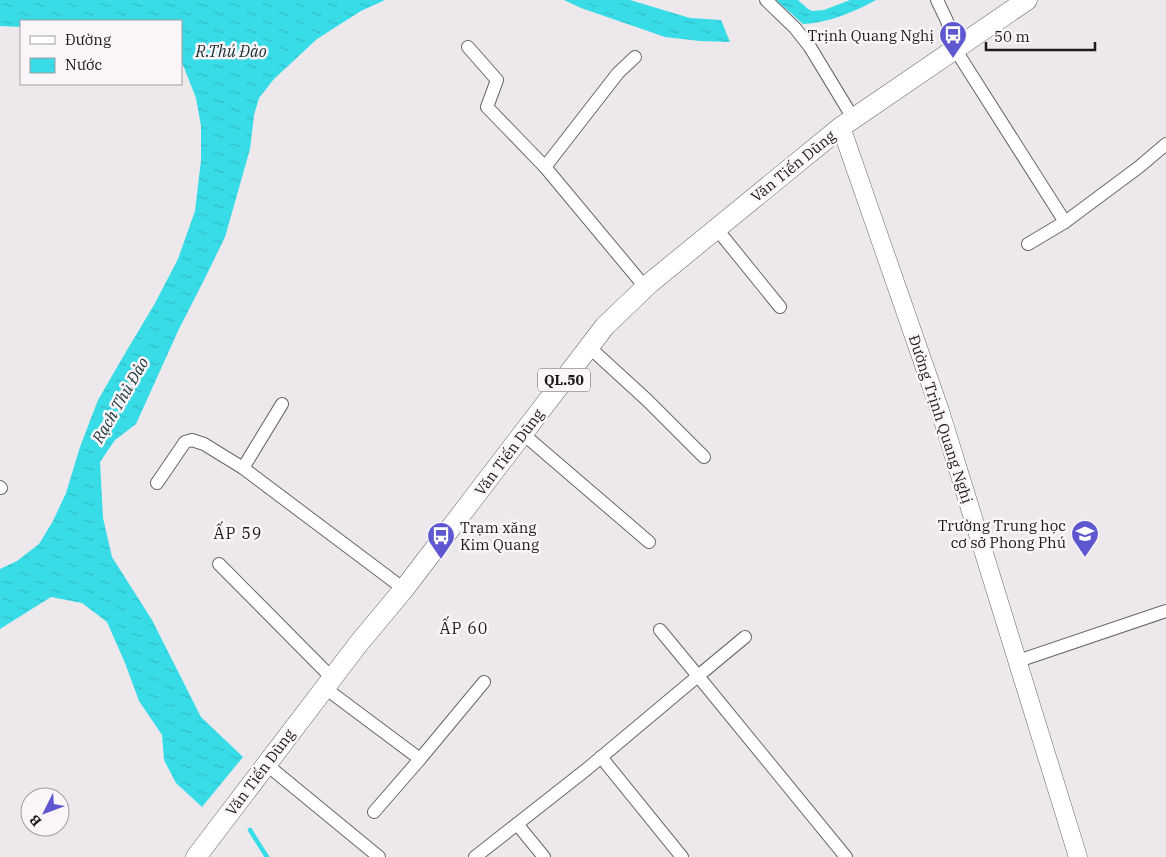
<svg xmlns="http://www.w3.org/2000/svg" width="1166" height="857" font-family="'IBM Plex Serif',serif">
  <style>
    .water { fill: url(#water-ripples) }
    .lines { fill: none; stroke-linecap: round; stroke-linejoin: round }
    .stream { stroke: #38dce7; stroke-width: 4.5 }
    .minor-casing { stroke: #6a666a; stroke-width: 14 }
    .secondary-casing { stroke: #6a666a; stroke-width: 19 }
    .trunk-casing { stroke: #6a666a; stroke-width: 21 }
    .minor { stroke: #fff; stroke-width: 12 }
    .secondary { stroke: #fff; stroke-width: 18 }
    .trunk { stroke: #fff; stroke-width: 20 }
    .labels { text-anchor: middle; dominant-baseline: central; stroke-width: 5; stroke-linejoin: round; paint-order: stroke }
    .shield { fill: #faf5f9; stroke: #5f5c5e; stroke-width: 1 }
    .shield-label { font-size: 14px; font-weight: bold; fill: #1c1a1c }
    .poi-label { font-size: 15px; fill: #1c1a1c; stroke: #faf5f9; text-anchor: end }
    .street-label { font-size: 15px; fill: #1c1a1c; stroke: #faf5f9 }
    .water-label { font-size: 16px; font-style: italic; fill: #183133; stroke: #faf5f9 }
    .neighbourhood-label { font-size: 16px; letter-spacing: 1px; fill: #1c1a1c; stroke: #faf5f9 }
  </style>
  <defs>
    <pattern id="water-ripples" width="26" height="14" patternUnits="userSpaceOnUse" patternTransform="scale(1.25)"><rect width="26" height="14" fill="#38dce7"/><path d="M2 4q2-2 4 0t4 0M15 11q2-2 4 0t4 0" fill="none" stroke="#31bcc6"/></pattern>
  </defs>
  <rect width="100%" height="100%" fill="#ece8ec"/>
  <g class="water">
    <path d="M0,0H385L361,11L317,39L274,79L259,98L254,115L250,149L225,237L206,276L178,331L136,424L115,440L100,462L103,518L112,557L152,620L201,717L243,757L202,807L176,783L164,760L162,735L139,701L125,663L107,622L82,603L51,597L0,629V569L17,561L39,544L53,521L66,493L80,447L98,400L127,350L154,305L178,259L195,211L201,160V126L196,98L183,65L181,63V21H21V27L0,26Z"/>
    <path d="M564,0H630L690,18L721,20L730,42L700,41L665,37L581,8Z"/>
    <path d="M776,0H798L808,9L812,11L824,10L850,0H876C854,12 828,23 803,24Z"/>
  </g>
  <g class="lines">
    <path class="stream" d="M250,830L267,857"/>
    <defs>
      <g id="minor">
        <path d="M766,0L795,28L810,47L853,118"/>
        <path d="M937,0L947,21L955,49L1065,222"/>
        <path d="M468,47L497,80L487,107L545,167"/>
        <path d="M635,57L618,73L545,167L645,287"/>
        <path d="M716,228L780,307"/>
        <path d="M1028,244L1065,222L1139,167L1166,144"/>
        <path d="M589,347L647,400L704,457"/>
        <path d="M282,404L243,468L404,589"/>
        <path d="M522,433L649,542"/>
        <path d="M157,483L185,442L192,440L204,444L243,468"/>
        <path d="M0,487L1,488"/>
        <path d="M219,564L332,678"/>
        <path d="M660,630L698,676L745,637"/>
        <path d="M1018,661L1166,611"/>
        <path d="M325,688L420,759L484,682"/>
        <path d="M601,757L682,857"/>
        <path d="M266,764L379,857"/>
        <path d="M374,812L420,759"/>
        <path d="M517,824L544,857"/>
        <path d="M475,857L587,769L698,676L846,857"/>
      </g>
      <path id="secondary" d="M841,127L940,411L1078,857"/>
      <path id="trunk" d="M196,857L359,643L404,589L605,326L650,283L841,127L1027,0"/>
    </defs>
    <use href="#minor" class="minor-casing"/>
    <use href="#secondary" class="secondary-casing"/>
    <use href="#trunk" class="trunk-casing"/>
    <use href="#minor" class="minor"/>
    <use href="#secondary" class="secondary"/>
    <use href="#trunk" class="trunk"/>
  </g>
  <defs>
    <symbol id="bus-pin" viewBox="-11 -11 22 30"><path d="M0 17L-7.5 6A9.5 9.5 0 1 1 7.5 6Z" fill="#5e58d0" stroke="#faf5f9"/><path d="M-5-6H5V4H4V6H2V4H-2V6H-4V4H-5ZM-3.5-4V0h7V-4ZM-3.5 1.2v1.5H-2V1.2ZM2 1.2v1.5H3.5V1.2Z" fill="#fff"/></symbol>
    <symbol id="school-pin" viewBox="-11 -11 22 30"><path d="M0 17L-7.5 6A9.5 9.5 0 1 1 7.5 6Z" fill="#5e58d0" stroke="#faf5f9"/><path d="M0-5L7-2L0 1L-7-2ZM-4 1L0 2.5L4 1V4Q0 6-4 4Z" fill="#fff"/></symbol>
  </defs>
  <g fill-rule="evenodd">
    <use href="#bus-pin" x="937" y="19" width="32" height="43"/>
    <use href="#school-pin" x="1069" y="518" width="32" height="43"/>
    <use href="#bus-pin" x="425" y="520" width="32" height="43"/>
  </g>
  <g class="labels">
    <rect class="shield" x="538" y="368.5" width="52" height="23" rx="4"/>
    <g class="shield-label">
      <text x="564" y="380">QL.50</text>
    </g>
    <g class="poi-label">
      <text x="934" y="35">Trịnh Quang Nghị</text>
      <text x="1066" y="525">Trường Trung học<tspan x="1066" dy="17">cơ sở Phong Phú</tspan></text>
      <text x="460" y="527" text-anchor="start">Trạm xăng<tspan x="460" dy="17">Kim Quang</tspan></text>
    </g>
    <g class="street-label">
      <text transform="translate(793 166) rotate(-39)">Văn Tiến Dũng</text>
      <text transform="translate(941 419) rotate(72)">Đường Trịnh Quang Nghị</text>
      <text transform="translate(509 452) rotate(-53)">Văn Tiến Dũng</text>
      <text transform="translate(260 772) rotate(-53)">Văn Tiến Dũng</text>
    </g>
    <g class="water-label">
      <text x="231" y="51">R.Thú Đào</text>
      <text transform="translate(120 400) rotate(-60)">Rạch Thủ Đảo</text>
    </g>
    <g class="neighbourhood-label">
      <text x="238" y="533">ẤP 59</text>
      <text x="464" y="628">ẤP 60</text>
    </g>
  </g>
  <rect x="20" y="20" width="162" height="65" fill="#faf5f9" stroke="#a19da1"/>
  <rect x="30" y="36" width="25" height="8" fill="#ffffff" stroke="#a19da1"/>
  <text x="65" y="45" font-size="15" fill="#1c1a1c">Đường</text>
  <rect x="30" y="58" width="25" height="15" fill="url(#water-ripples)" stroke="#a19da1"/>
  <text x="65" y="70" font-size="15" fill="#1c1a1c">Nước</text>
  <g transform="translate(45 812) rotate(228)"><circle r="24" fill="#faf5f9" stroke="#a19da1"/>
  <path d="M0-4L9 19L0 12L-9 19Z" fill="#5e58d0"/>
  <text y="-8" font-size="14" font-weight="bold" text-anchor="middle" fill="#1c1a1c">B</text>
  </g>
  <path d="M986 42v8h109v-8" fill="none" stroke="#1c1a1c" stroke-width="2.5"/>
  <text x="994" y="42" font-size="15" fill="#1c1a1c" stroke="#faf5f9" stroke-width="4" paint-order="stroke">50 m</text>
</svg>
